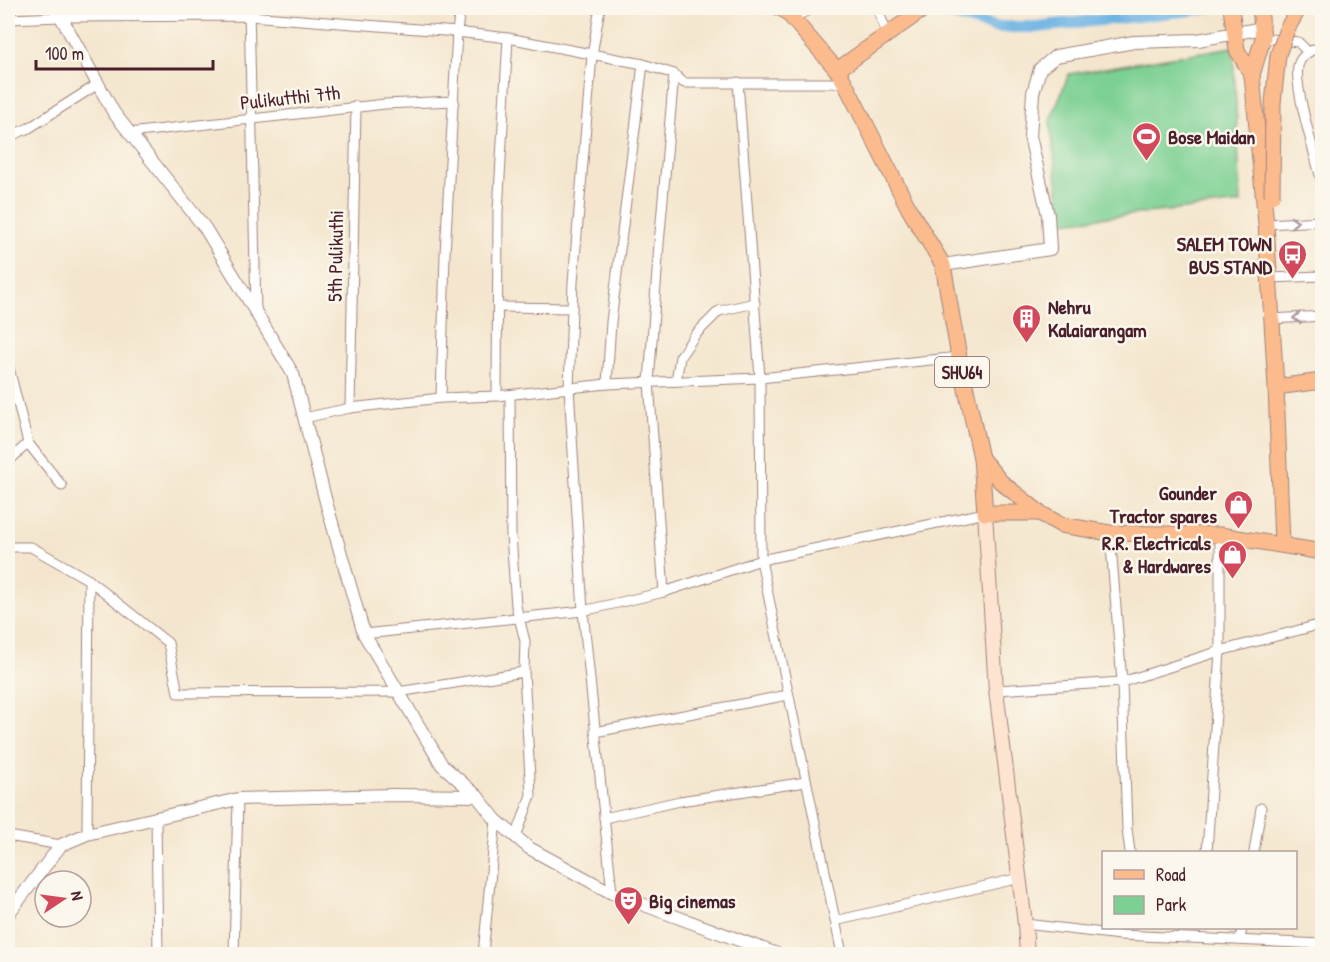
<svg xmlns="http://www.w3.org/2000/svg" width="1330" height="962" font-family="'Patrick Hand',sans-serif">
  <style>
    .green { fill: #7cd093; stroke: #63785f; stroke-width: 1.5 }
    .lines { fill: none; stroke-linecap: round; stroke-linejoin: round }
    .canal { stroke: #6cb2e3; stroke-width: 12 }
    .minor-casing { stroke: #9f827c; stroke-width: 11 }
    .tertiary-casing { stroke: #9f827c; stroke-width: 14 }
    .secondary-casing { stroke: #9f827c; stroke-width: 16 }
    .primary-casing { stroke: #9f827c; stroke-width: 17 }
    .minor { stroke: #fff; stroke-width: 9 }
    .tertiary { stroke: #fff; stroke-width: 12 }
    .secondary { stroke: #fde4d1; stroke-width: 14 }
    .primary { stroke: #fbbb8c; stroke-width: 15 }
    .primary-bridge-casing { stroke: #9f827c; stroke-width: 17; stroke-linecap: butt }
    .primary-bridge { stroke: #fbbb8c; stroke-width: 15 }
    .oneway { stroke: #ae9aa0 }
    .labels { text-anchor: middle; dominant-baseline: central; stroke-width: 5; stroke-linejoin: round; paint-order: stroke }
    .shield { fill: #fbf7ec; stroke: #7f6065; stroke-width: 1.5 }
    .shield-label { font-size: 18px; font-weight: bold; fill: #4a1f2b }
    .street-label { font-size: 20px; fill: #4a1f2b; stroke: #fbf7ec }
    .poi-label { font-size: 20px; font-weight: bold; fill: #4a1f2b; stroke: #fbf7ec; text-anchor: start }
  </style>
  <rect width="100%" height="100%" fill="#fbf7ec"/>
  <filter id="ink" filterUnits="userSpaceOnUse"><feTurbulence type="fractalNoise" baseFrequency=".0167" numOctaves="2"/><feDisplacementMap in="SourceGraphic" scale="12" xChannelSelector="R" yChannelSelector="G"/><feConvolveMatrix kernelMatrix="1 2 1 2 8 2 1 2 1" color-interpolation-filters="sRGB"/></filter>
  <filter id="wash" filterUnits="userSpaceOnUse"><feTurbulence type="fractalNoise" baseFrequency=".008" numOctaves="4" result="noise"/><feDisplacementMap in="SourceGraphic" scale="24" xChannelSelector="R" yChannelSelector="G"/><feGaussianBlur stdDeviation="1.35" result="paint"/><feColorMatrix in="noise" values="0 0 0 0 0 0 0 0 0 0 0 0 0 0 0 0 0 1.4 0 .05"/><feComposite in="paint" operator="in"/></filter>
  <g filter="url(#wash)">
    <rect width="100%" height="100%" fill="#f4e6ce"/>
    <path class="green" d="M1233,47L1241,203L1062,222L1050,121L1069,74Z"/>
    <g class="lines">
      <path class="canal" d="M948,8L954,15L995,27H1037L1208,8"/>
    </g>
  </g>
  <g filter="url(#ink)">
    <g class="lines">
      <defs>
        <g id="minor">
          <path d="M249,8L256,311"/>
          <path d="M600,8L592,55L573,282L569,388L583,611L612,893"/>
          <path d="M877,8L887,33"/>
          <path d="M791,18L814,8"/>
          <path d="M8,19L61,17L249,16L457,32L508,38L643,64L674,74L684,83H845"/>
          <path d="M1263,38L1298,42L1308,52"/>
          <path d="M1322,46C1312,50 1301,54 1298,66C1294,89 1316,158 1322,183"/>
          <path d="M738,82L760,378L761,560L842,954"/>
          <path d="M129,133L385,104L454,101"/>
          <path d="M8,137L29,128L98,84"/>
          <path d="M1266,224L1322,221"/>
          <path d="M1269,278L1322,276"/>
          <path d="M498,307L572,308"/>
          <path d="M1272,319L1322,316"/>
          <path d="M8,364L28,443L8,462"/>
          <path d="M676,381L680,357L695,335L719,311L755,303"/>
          <path d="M607,384L611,322L643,64"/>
          <path d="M510,395L511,535L516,606L525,641L524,672L531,795L516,837"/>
          <path d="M497,396L498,211L508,38"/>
          <path d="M441,398L445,254L457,32L460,8"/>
          <path d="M350,408L356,106"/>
          <path d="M304,418L350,408L441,398L497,396L607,384L760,378L959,357"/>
          <path d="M28,443L62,486"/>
          <path d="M1110,533L1122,682L1127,829L1130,852"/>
          <path d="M8,547H31L89,580"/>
          <path d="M664,592L649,382L659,244L674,74"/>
          <path d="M364,634L583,611L664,592L761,560L985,513"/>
          <path d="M996,690L1122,682L1220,651L1322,624"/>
          <path d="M595,732L788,695"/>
          <path d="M156,817L158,954"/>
          <path d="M604,818L680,801L806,782"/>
          <path d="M87,834L89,580L168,643L178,693L398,692L524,672"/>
          <path d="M8,836L61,845"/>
          <path d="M1207,852L1220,651V535"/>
          <path d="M1254,852L1261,808"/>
          <path d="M835,921L1020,878"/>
          <path d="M1025,924L1120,935L1322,944"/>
          <path d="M1240,940L1242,928"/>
          <path d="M234,954L238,799"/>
          <path d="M483,954L496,820"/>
          <path d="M750,954V946"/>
        </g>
        <g id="tertiary">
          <path d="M60,8L61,17L114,113L205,228L293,374L326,502L364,634L442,765L477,796L496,820L529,848L612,893L777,954"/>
          <path d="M943,265L1050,249L1048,215L1030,136L1033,93L1040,69L1056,56L1134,42L1198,40L1263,28"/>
          <path d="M8,914L61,845L87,834L238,799L393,795L477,796"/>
        </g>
        <path id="secondary" d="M985,513L996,690L1025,924L1027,954"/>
        <g id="primary">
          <path d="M779,8L786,11L837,70L845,83L909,209L943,265L959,357L981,458L1001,482L1040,513L1061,525L1110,533L1220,535L1322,552"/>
          <path d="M1231,8L1237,50L1252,75"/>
          <path d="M1260,8L1263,38L1252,75L1266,224L1276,387L1282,545"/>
          <path d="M837,70L925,8"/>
          <path d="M1276,387L1322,381"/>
          <path d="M981,458L985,513H1040"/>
        </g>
      </defs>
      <use href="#minor" class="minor-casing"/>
      <use href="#tertiary" class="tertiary-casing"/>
      <use href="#secondary" class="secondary-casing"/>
      <use href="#primary" class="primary-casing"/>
      <use href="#minor" class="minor"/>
      <use href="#tertiary" class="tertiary"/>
      <use href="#secondary" class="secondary"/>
      <use href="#primary" class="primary"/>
      <defs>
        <path id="primary-bridge" d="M1272,196L1273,103L1278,55L1287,29L1299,8"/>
      </defs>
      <use href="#primary-bridge" class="primary-bridge-casing"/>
      <use href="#primary-bridge" class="primary-bridge"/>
    </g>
    <defs><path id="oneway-chevron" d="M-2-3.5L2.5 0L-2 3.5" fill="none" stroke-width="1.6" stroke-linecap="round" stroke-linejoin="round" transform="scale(1.5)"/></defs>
    <g class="oneway">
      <use href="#oneway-chevron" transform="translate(1294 222) rotate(-3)"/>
      <use href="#oneway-chevron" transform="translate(1297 318) rotate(177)"/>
    </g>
  </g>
  <defs>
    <symbol id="stadium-pin" viewBox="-11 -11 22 30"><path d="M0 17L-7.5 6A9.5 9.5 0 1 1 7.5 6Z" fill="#d1495b" stroke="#fbf7ec"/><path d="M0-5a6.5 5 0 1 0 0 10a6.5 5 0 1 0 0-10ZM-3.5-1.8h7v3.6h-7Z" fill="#fff"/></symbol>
    <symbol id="bus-pin" viewBox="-11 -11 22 30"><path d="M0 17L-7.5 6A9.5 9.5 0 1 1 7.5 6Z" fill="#d1495b" stroke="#fbf7ec"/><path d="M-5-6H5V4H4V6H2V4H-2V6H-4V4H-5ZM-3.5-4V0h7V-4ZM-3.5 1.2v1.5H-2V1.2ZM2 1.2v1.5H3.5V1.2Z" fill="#fff"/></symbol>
    <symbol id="building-pin" viewBox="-11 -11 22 30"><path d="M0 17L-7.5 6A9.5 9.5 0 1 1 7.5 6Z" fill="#d1495b" stroke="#fbf7ec"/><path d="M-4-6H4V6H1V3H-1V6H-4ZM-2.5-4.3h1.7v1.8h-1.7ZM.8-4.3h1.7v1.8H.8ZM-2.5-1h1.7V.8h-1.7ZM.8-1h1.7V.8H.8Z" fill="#fff"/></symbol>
    <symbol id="shop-pin" viewBox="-11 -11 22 30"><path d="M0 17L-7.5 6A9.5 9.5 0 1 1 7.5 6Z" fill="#d1495b" stroke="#fbf7ec"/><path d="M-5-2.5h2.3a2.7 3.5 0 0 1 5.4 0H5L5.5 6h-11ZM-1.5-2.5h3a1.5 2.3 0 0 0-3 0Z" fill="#fff"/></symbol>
    <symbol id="theatre-pin" viewBox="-11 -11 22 30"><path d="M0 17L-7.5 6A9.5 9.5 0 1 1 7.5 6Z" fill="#d1495b" stroke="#fbf7ec"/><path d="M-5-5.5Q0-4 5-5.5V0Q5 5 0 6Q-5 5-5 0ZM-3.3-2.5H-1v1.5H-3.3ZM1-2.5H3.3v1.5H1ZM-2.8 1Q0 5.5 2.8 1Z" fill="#fff"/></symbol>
  </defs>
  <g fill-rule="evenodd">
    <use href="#stadium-pin" x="1130" y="120" width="33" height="45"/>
    <use href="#bus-pin" x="1276" y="238" width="33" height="45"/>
    <use href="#building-pin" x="1010" y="302" width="33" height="45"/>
    <use href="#shop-pin" x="1222" y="488" width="33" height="45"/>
    <use href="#shop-pin" x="1216" y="538" width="33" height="45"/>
    <use href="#theatre-pin" x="612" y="884" width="33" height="45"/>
  </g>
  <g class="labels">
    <rect class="shield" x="935" y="357" width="54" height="30" rx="4.5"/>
    <g class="shield-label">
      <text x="962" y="372">SHU64</text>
    </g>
    <g class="street-label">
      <text transform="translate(290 97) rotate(-6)">Pulikutthi 7th</text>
      <text transform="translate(335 256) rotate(-89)">5th Pulikuthi</text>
    </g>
    <g class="poi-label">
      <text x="1168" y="136">Bose Maidan</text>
      <text x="1272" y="243" text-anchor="end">SALEM TOWN<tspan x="1272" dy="23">BUS STAND</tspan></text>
      <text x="1048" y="306">Nehru<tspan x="1048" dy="23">Kalaiarangam</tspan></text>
      <text x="1217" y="492" text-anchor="end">Gounder<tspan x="1217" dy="23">Tractor spares</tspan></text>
      <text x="1211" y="542" text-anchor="end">R.R. Electricals<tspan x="1211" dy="23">&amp; Hardwares</tspan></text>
      <text x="649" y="900">Big cinemas</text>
    </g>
  </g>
  <rect width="1330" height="962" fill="none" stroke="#fbf7ec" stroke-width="30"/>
  <rect x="1102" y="851" width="195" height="78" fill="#fbf7ec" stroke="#b4a19f" stroke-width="1.5"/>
  <rect x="1114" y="870" width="30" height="9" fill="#fbbb8c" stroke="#b4a19f" stroke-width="1.5"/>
  <text x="1156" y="881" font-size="18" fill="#4a1f2b">Road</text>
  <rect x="1114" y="896" width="30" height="18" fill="#7cd093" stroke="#b4a19f" stroke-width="1.5"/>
  <text x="1156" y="911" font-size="18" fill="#4a1f2b">Park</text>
  <g transform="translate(63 899) rotate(77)"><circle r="28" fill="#fbf7ec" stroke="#b4a19f" stroke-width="1.5"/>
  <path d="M0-4.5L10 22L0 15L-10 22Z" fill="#d1495b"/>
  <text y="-9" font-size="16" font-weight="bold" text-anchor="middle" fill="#4a1f2b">N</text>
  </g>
  <path d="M36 60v9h177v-9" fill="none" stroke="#4a1f2b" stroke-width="3"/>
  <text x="45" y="60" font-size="18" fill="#4a1f2b" stroke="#fbf7ec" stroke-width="4.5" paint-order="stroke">100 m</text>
</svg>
